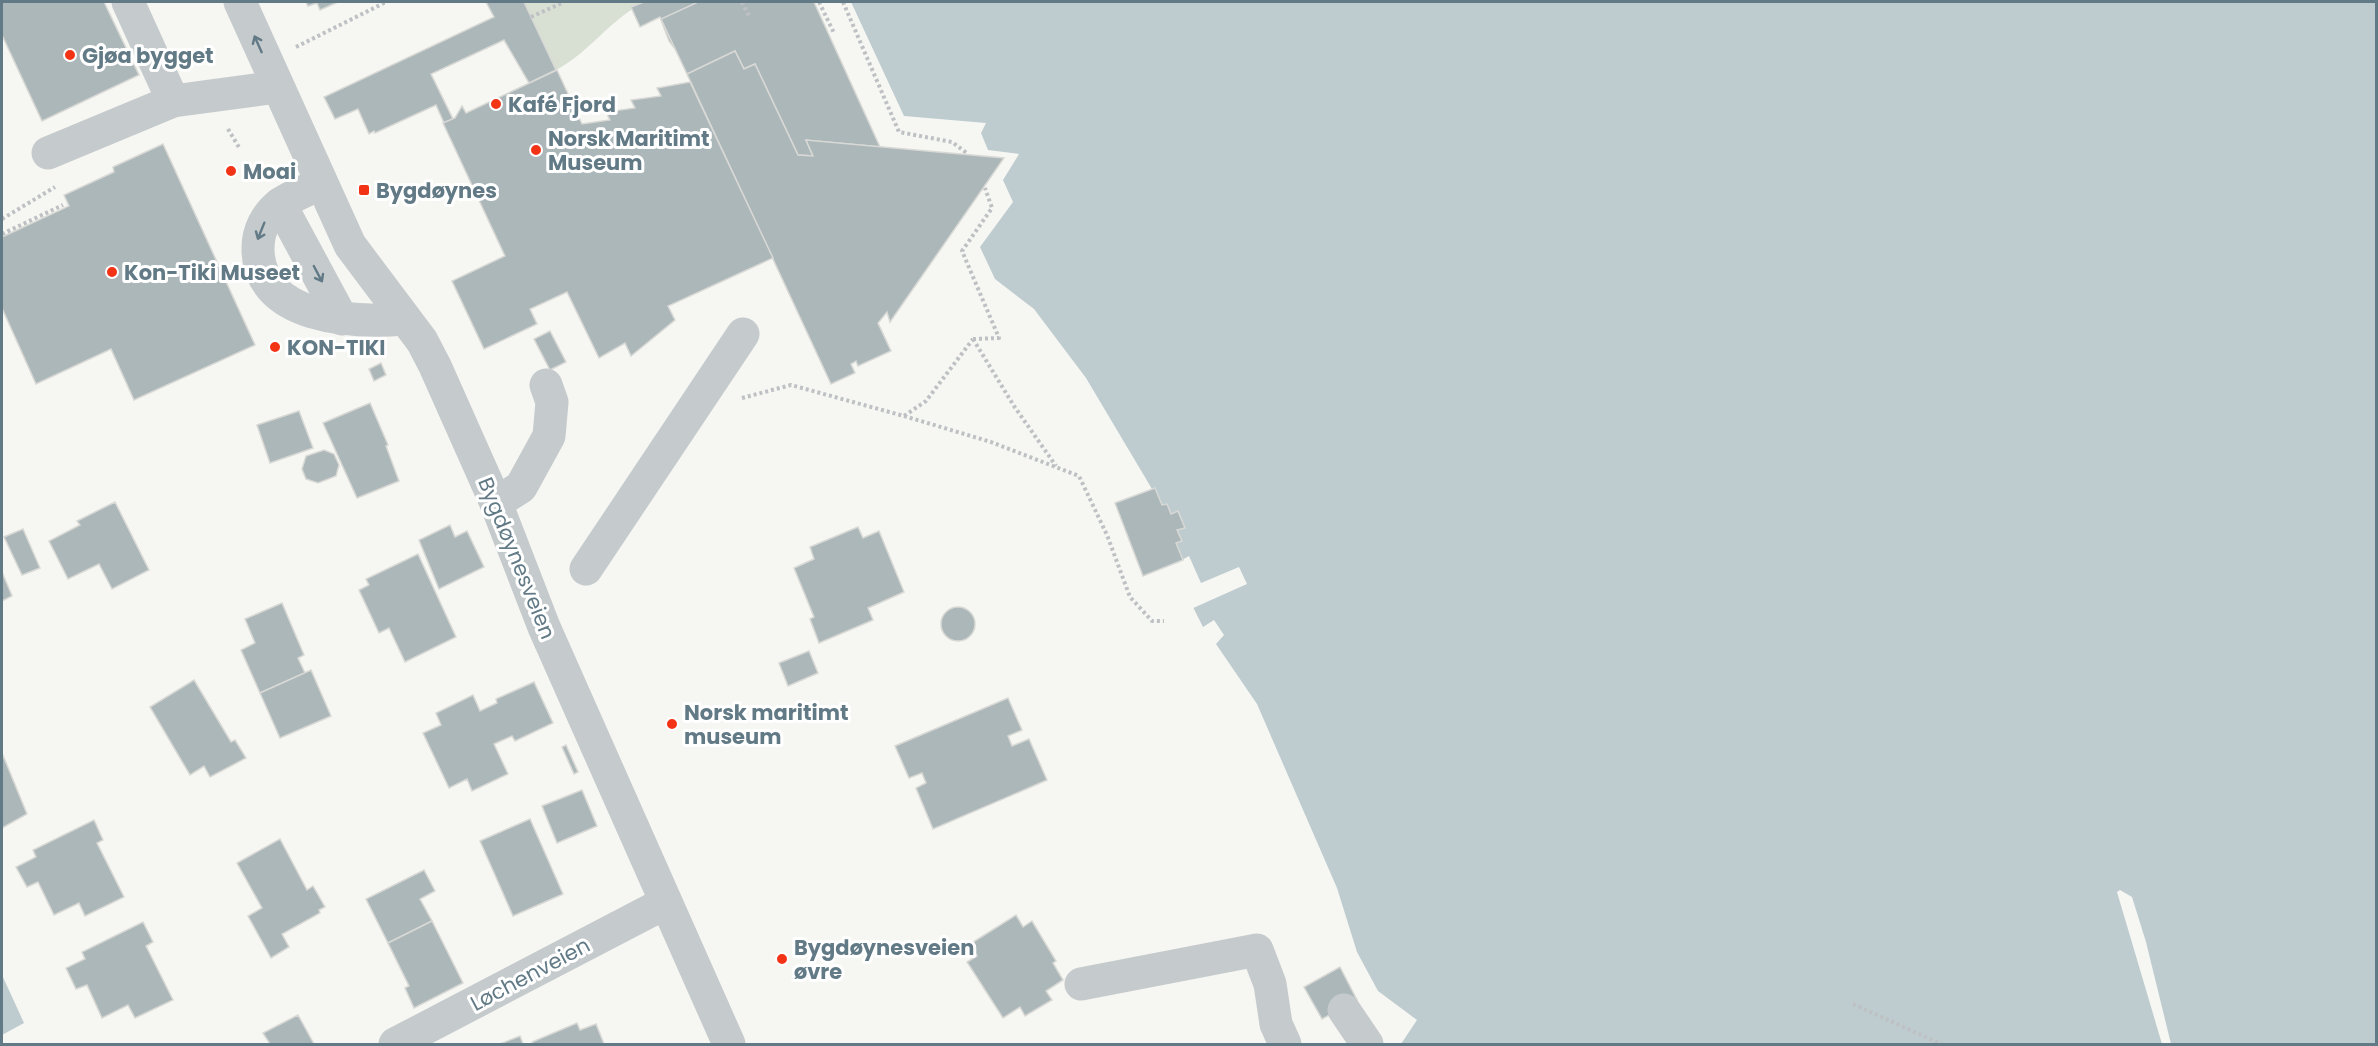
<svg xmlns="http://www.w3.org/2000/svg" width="2378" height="1046" font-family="Poppins,sans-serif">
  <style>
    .green { fill: #d8dfd3 }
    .water { fill: #beccd0 }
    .pier { fill: #f6f6f2 }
    .building { fill: #acb7ba; stroke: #d8d8d5; stroke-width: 1.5 }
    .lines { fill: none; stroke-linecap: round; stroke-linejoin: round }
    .path { stroke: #bec1c3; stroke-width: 4; stroke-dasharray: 3 3; stroke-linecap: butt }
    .minor { stroke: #c5cacc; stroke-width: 33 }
    .oneway { stroke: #627a86 }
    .poi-dot { fill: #f33316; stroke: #fff; stroke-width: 2 }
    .labels { text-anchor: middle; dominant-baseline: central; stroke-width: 6; stroke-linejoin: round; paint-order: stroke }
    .poi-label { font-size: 21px; font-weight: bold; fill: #627a86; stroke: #fff; text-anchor: start }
    .street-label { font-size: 21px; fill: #627a86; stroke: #fff }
  </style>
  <rect width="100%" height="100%" fill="#f6f6f2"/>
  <path class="green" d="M524,2H645C611,18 589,53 556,70Z"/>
  <g class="water">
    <path d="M851,2H2376V1044H2171L2146,942L2132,897L2120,890L2117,892L2162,1044H1401L1417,1020L1378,991L1357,952L1337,888L1257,704L1216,644L1224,635L1214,620L1203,627L1188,597L1183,560L1176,543L1181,541L1177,530L1185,527L1179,512L1171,514L1162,505L1155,488L1152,489L1086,378L1034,309L995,279L980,247L1013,202L1003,180L1019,154L988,150L981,133L986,123L904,116Z"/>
    <path d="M2,975L24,1023L2,1035Z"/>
  </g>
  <path class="pier" d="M1189,556L1201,583L1239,567L1247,584L1191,609L1185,597L1180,561Z"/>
  <g class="building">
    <path d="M2,2H104L139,75L42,121L2,35Z"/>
    <path d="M306,2H338L320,10L317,3L308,6Z"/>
    <path d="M486,2H524L556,70L529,83L504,40L431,74L453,119L444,123L436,105L375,133L374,131L369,134L358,109L335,119L324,97L494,17Z"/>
    <path d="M644,2H727L736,21L676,50L669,41L660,17L640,27L631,7Z"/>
    <path d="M698,2H814L880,147L806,140L813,156L798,155L755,64L744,69L735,51L687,74L661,19Z"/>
    <path d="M735,51L744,69L755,64L798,155L813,156L806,140L1004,158L890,322L887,312L878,323L891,351L858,366L856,361L851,364L855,373L831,384L687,74Z"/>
    <path d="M557,70L582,124L610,120L606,112L635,108L631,100L661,96L657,88L690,82L773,258L668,306L675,320L631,356L625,343L599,358L567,292L530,309L537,324L484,349L452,281L505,256L443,123L455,118L462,106L466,113Z"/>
    <path d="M163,144L255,345L134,400L111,349L36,384L2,308V237L69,206L64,195L114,172L113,167Z"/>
    <path d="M550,331L566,362L550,370L534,339Z"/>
    <path d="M381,363L386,375L374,381L369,369Z"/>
    <path d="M370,403L388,445L386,446L399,481L357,498L323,423Z"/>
    <path d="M299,411L313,448L270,463L257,425Z"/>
    <path d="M324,450L334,454L339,465L336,476L318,483L306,479L302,469L306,456Z"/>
    <path d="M1155,488L1162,505L1167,504L1171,514L1178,511L1185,528L1177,530L1182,541L1176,543L1183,560L1143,576L1115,503Z"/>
    <path d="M115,502L149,570L112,589L99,564L68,579L49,541L80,525L77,521Z"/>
    <path d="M450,525L455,537L467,531L484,567L439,589L419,540Z"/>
    <path d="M858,527L863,538L879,531L904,592L868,608L873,620L819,643L810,619L814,617L794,568L814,559L810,547Z"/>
    <path d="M23,529L40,568L22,575L4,537Z"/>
    <path d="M418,554L456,637L405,662L389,628L379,633L359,590L369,585L366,579Z"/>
    <path d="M2,572L12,596L2,601Z"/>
    <path d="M282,603L304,655L298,658L305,673L260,693L241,650L255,643L245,619Z"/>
    <circle cx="958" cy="624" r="17"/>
    <path d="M809,651L818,673L788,686L779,663Z"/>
    <path d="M311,670L331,716L280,738L260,693Z"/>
    <path d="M194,680L231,742L235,740L246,758L210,777L204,766L190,775L150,707Z"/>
    <path d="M534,682L553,723L515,741L512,736L494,744L508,774L472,791L467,779L449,788L423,733L441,725L436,713L473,695L480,711L497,703L496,699Z"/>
    <path d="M1008,698L1022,730L1008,736L1012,746L1029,739L1047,780L933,829L916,788L926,783L922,773L909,778L895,746Z"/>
    <path d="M566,745L578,772L574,774L562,747Z"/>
    <path d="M2,753L27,814L2,828Z"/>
    <path d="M582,790L597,826L557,843L542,806Z"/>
    <path d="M530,819L563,894L513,916L480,841Z"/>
    <path d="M94,820L103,840L97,843L124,897L85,916L79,903L54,915L38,882L27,887L16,867L36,857L33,850Z"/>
    <path d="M280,839L307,890L313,886L325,907L319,910L320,913L282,934L289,947L271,958L248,916L262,908L237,863Z"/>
    <path d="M424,870L435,891L420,899L432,921L388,943L366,899Z"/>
    <path d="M1016,915L1023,927L1032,921L1056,961L1053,963L1063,980L1046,991L1052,1000L1025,1016L1020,1007L1003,1018L967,962L977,956L970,944Z"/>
    <path d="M432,921L463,983L414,1008L405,988L409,986L388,943Z"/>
    <path d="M143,922L153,942L146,946L173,1000L135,1018L128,1005L102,1018L87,985L76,989L66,968L85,959L82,952Z"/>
    <path d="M1340,967L1357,1000L1322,1019L1304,987Z"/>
    <path d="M298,1015L314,1044H270L263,1033Z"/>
    <path d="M577,1023L580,1030L596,1024L604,1044H534L532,1042Z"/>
    <path d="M520,1036L523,1044H500Z"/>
  </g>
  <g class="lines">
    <g class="path">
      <path d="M742,2L749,16"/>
      <path d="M819,2L834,33"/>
      <path d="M843,2L899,132L952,142L968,154"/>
      <path d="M531,17L564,2"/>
      <path d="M296,47L386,2"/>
      <path d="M228,129L240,149"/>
      <path d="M2,219L55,187"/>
      <path d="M2,234L63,205"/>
      <path d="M973,339L999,338L962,251L992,208L985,188"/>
      <path d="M973,339L1014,406L1056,466"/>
      <path d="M742,398L791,385L904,416L926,401L973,339"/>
      <path d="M904,416L991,442L1079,476L1107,535L1130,597L1152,621H1164"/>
      <path d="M1853,1004L1941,1044"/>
    </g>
    <g class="minor">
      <path d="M128,2L173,101"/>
      <path d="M240,2L350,245L422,341L435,366L496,503L544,627L729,1044"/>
      <path d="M48,153L173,101L277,87"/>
      <path d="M321,183C308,190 292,196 280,204C266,215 258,231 258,248C257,319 353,323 405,319"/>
      <path d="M280,204L342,319"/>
      <path d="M496,503L521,487L549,436L552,402L546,385"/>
      <path d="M586,569L743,334"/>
      <path d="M1081,984L1257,950L1270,984L1276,1024L1285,1044"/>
      <path d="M1344,1010L1367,1044"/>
      <path d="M395,1044L665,903"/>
    </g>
  </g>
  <defs><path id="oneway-shaft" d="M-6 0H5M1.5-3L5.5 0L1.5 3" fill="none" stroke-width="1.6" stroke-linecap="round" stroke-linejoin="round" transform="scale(1.5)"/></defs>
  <g class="oneway">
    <use href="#oneway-shaft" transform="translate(258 44) rotate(-114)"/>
    <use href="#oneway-shaft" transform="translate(261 231) rotate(112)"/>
    <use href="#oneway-shaft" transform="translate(318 274) rotate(62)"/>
  </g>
  <g class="poi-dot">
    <circle cx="70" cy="55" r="6"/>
    <circle cx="496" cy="104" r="6"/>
    <circle cx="536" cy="150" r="6"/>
    <circle cx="231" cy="171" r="6"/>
    <rect x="358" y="184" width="12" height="12" rx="3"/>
    <circle cx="112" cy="272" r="6"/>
    <circle cx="275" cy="347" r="6"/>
    <circle cx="672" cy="724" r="6"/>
    <circle cx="782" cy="959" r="6"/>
  </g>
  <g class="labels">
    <g class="poi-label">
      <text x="82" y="55">Gjøa bygget</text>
      <text x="508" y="104">Kafé Fjord</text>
      <text x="548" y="138">Norsk Maritimt<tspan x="548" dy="24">Museum</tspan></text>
      <text x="243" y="171">Moai</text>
      <text x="376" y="190">Bygdøynes</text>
      <text x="124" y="272">Kon-Tiki Museet</text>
      <text x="287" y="347">KON-TIKI</text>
      <text x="684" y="712">Norsk maritimt<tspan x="684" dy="24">museum</tspan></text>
      <text x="794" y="947">Bygdøynesveien<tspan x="794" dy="24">øvre</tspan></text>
    </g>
    <g class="street-label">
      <text transform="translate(517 558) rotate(68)">Bygdøynesveien</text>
      <text transform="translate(530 974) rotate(-28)">Løchenveien</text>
    </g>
  </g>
  <rect width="2378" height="1046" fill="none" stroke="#627a86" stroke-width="6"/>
</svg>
